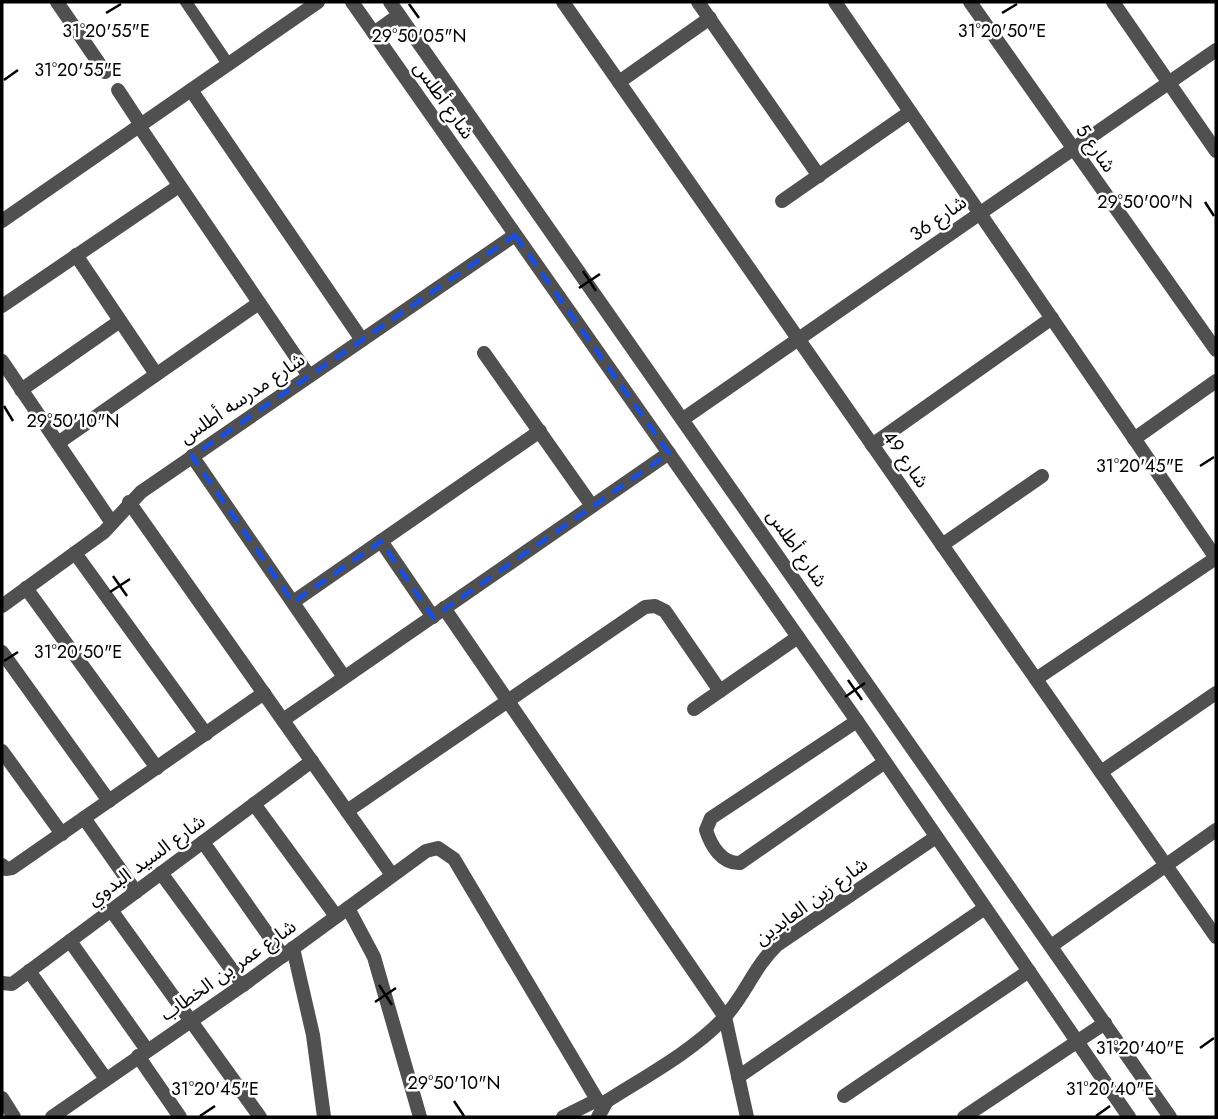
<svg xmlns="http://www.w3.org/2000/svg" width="1218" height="1119" font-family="Jost,'Noto Sans Arabic',sans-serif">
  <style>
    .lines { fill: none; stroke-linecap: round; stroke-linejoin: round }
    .service { stroke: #505050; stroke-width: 12 }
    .minor { stroke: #505050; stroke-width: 14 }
    .tertiary { stroke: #505050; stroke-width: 14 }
    .marked { fill: none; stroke: #1d4ed8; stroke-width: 5; stroke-dasharray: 14 9; stroke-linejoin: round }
    .ticks { fill: none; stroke: #000; stroke-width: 2.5 }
    .labels { text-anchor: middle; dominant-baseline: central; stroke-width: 5; stroke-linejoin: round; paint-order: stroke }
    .street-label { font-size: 19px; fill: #000; stroke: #fff }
    .ticks-label { font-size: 18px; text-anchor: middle; fill: #000; stroke: #fff; stroke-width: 5; stroke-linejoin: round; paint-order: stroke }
  </style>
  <rect width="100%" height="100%" fill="#fff"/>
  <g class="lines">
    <path class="service" d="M186,2L228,64"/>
    <g class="minor">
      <path d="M57,2L105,72"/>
      <path d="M563,2L1216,937"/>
      <path d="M698,2L819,176"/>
      <path d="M835,2L1216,558"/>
      <path d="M970,2L1216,350"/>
      <path d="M1113,2L1216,151"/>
      <path d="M619,82L710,18"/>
      <path d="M118,90L141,125"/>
      <path d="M191,90L362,340"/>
      <path d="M139,126L309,376"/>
      <path d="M782,201L910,112"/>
      <path d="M2,221L318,2"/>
      <path d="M76,255L156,374"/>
      <path d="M2,306L179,186"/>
      <path d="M484,353L592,506"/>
      <path d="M2,361L112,523"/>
      <path d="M21,390L120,321"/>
      <path d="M683,419L1216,50"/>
      <path d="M1134,439L1216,381"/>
      <path d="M58,443L259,303"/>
      <path d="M872,445L1052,318"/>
      <path d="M192,456L344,677"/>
      <path d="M129,502L392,875"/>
      <path d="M381,541L433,617"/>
      <path d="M942,545L1042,476"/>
      <path d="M75,553L206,734"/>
      <path d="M26,588L157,768"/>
      <path d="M293,602L540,431"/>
      <path d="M2,606L104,532L141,492L515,235"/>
      <path d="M444,608L725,1017L747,1117"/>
      <path d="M2,652L109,801"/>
      <path d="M1036,679L1216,558"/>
      <path d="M694,709L798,637"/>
      <path d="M283,720L669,453"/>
      <path d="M857,721L711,818L706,830C711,846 722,864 740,863L885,762"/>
      <path d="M2,751L62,834"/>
      <path d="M1101,772L1216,693"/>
      <path d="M254,804L336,916"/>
      <path d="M347,811L645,607L655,606L665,611L720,691"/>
      <path d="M84,818L136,892"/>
      <path d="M203,842L283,956"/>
      <path d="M2,865L6,869L12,868L264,693"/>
      <path d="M161,873L243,985"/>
      <path d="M348,908L374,957L420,1117"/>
      <path d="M111,910L260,1117"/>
      <path d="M70,941L147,1050"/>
      <path d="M1051,946L1216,830"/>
      <path d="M293,948L313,1035L324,1117"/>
      <path d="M29,971L106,1079"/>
      <path d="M2,983L12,984L312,761"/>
      <path d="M138,1056L180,1117"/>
      <path d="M738,1077L985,908"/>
      <path d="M844,1096L1029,971"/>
      <path d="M2,1098L14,1117"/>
      <path d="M52,1117L243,985L426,851L438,848L454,859L602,1108"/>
      <path d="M563,1117L597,1100"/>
      <path d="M598,1117L607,1101C643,1078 693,1051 723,1019C745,996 753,968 777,945L936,837"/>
      <path d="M964,1117L1105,1023"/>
    </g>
    <g class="tertiary">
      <path d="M352,2L857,721L1129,1117"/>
      <path d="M390,2L1170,1117"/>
      <path d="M374,33L399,15"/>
    </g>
  </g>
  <path class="marked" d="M515,235L669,453L433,617L381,541L293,602L192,456Z"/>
  <path class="ticks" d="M409,4L419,18M106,13L121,4M1002,13L1017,4M4,80L18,70M1205,202L1214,216M583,271L596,291M579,288L600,274M4,406L13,421M1200,466L1214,457M113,576L127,596M110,592L130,579M4,661L18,652M848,680L862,700M845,697L865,683M379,985L392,1005M375,1002L396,988M1200,1048L1214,1038M454,1101L464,1116M200,1116L215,1106M1096,1116L1110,1106"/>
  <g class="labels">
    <g class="street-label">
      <text transform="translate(444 100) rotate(55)">شارع أطلس</text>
      <text transform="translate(1096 148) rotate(55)">شارع 5</text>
      <text transform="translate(938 218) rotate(-35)">شارع 36</text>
      <text transform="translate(242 398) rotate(-34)">شارع مدرسه أطلس</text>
      <text transform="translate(906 459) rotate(55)">شارع 49</text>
      <text transform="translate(797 548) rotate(55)">شارع أطلس</text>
      <text transform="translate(146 860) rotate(-36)">شارع السيد البدوي</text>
      <text transform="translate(811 901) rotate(-36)">شارع زين العابدين</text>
      <text transform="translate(228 970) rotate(-35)">شارع عمر بن الخطاب</text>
    </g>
  </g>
  <g class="ticks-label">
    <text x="106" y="37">31°20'55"E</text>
    <text x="1002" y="37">31°20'50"E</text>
    <text x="419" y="42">29°50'05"N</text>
    <text x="78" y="76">31°20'55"E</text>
    <text x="1145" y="208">29°50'00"N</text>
    <text x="73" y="427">29°50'10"N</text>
    <text x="1140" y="472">31°20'45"E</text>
    <text x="78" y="658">31°20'50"E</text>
    <text x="1140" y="1054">31°20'40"E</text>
    <text x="454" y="1089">29°50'10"N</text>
    <text x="215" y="1095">31°20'45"E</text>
    <text x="1110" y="1095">31°20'40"E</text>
  </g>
  <rect width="1218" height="1119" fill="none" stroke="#000000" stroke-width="7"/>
</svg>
